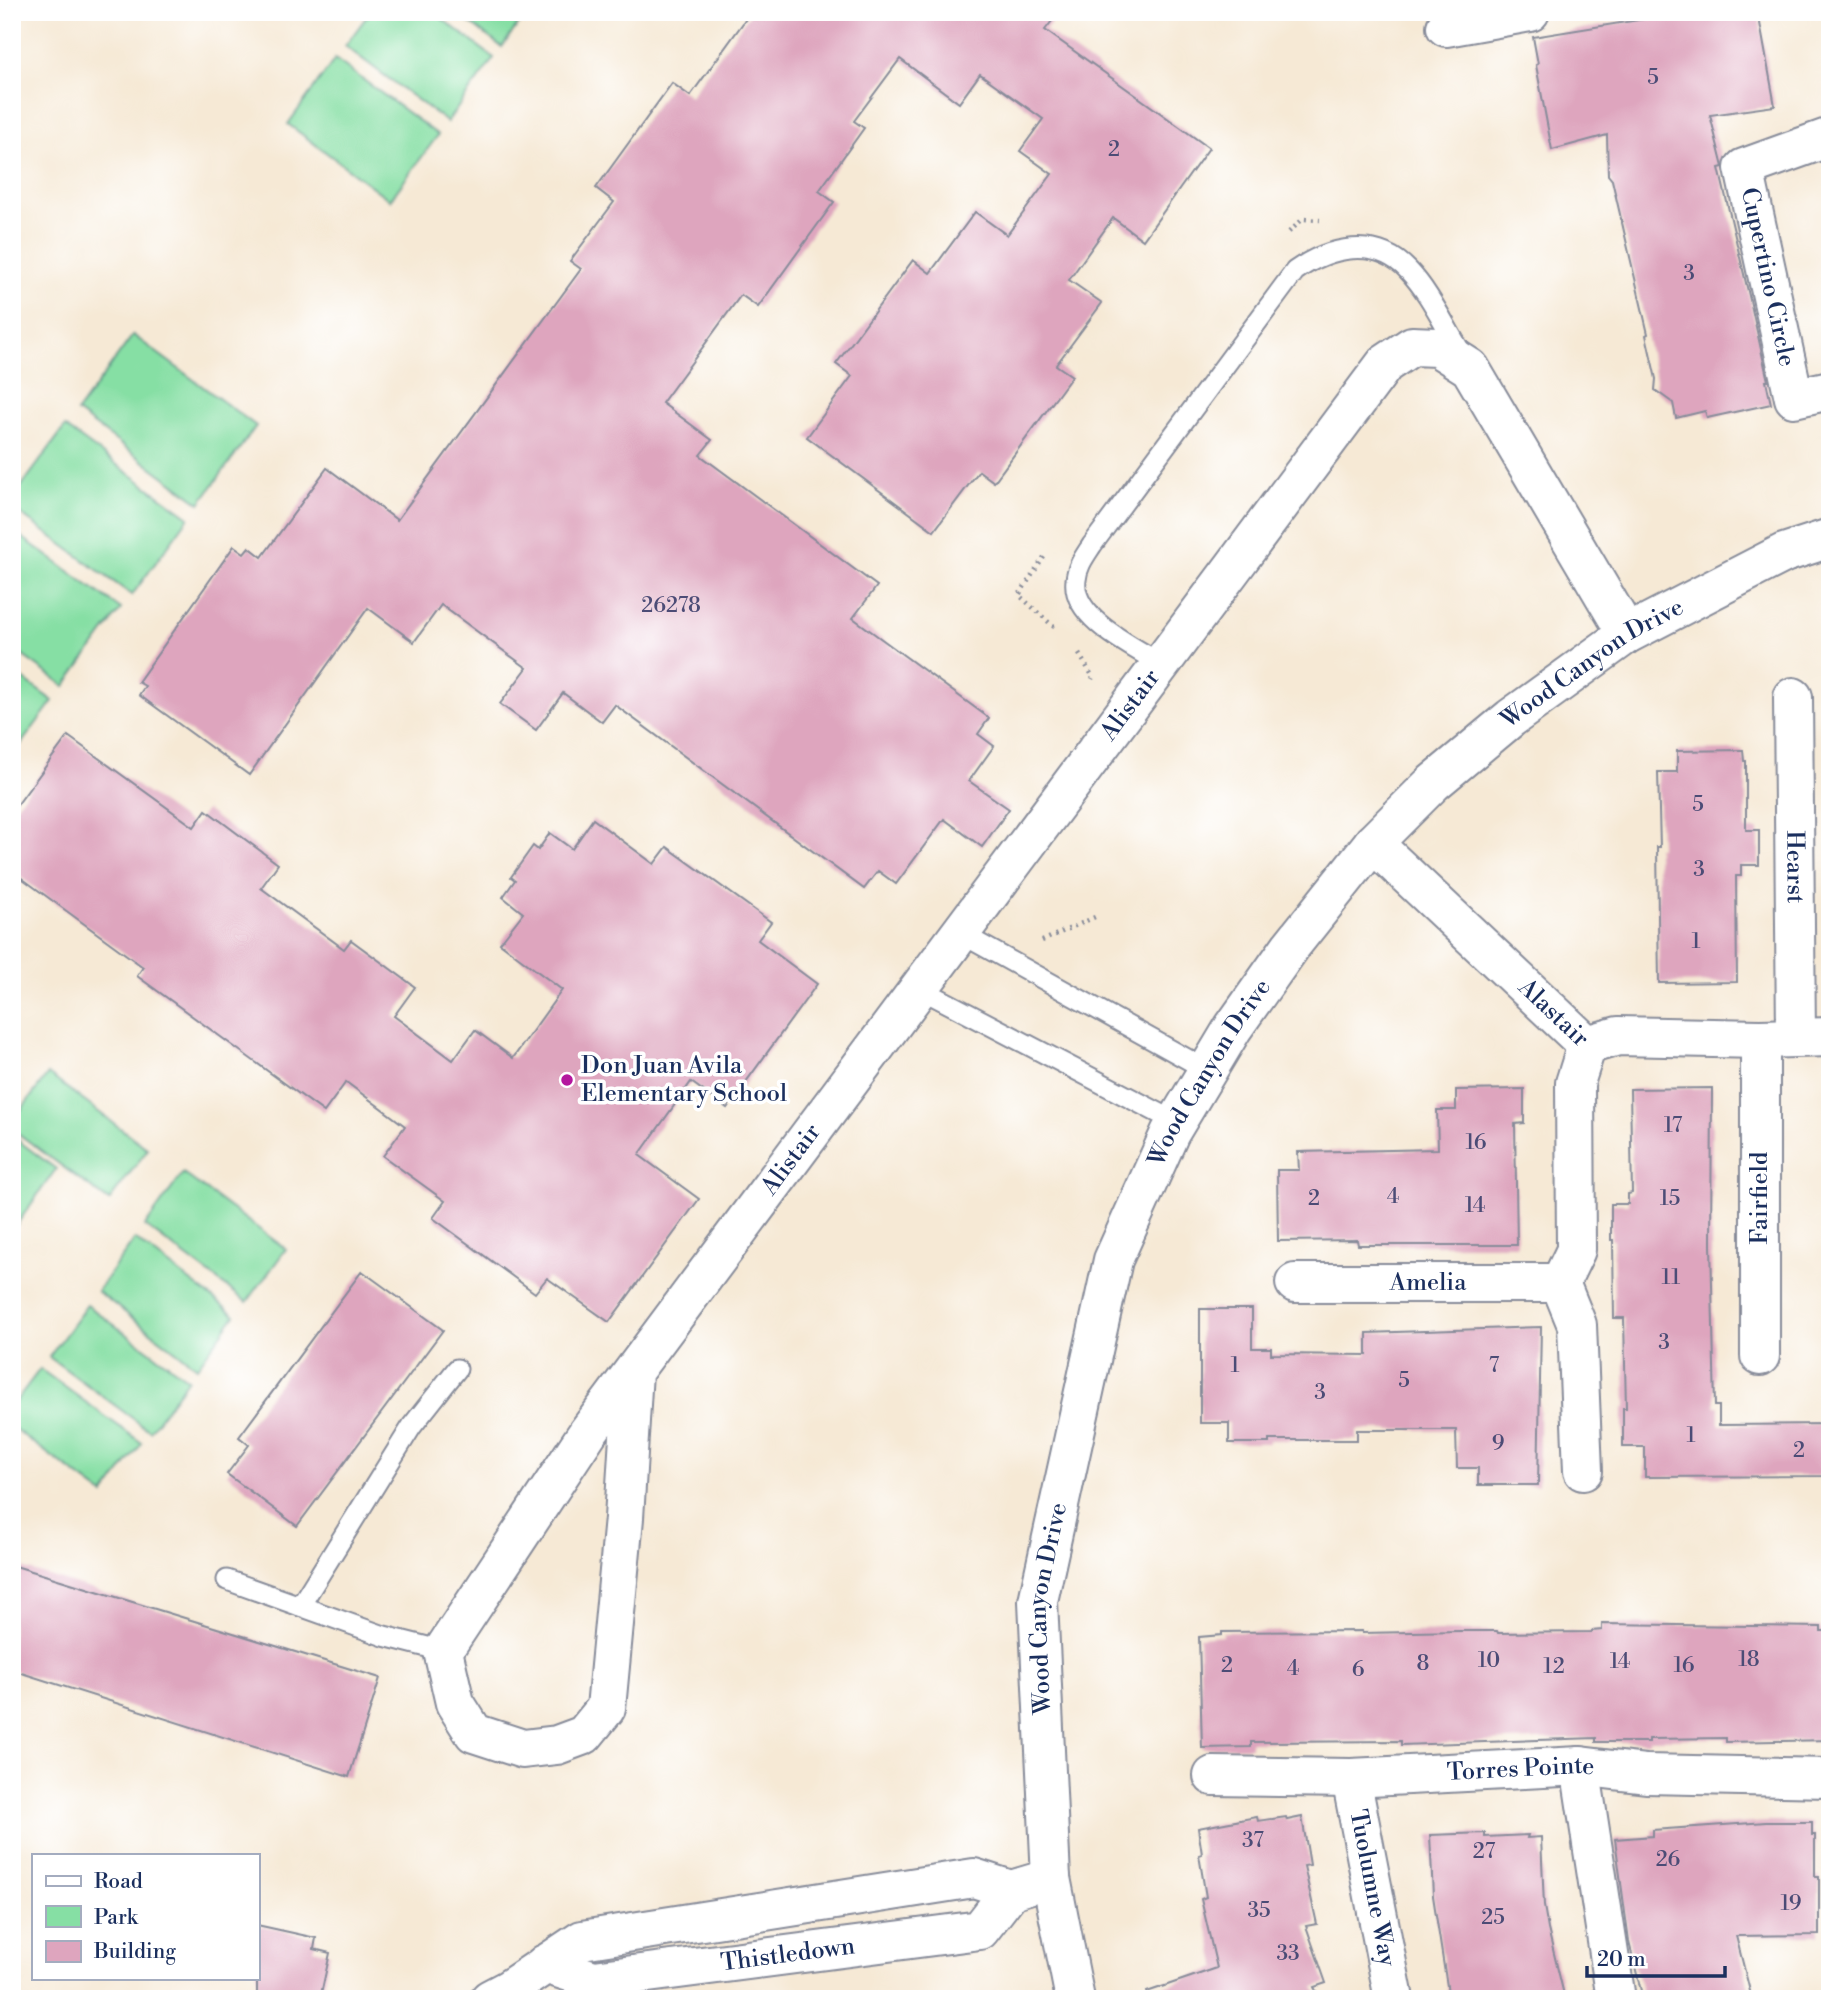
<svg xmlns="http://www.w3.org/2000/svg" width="1842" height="2011" font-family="'Libre Bodoni',serif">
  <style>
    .green { fill: #86dfa4; stroke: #508781; stroke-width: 2 }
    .building { fill: #dea5be }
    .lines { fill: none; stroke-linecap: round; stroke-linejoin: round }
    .service-casing { stroke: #888c9a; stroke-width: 23 }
    .minor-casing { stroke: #888c9a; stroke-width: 42 }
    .tertiary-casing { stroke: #888c9a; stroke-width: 42 }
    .path { stroke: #888c9a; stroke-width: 4.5; stroke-dasharray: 2 5; stroke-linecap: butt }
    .service { stroke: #fff; stroke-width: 19 }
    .minor { stroke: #fff; stroke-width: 38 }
    .tertiary { stroke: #fff; stroke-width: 38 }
    .poi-dot { fill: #b5179e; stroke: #fff; stroke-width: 2.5 }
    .labels { text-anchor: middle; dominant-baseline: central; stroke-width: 7; stroke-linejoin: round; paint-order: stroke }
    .number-label { font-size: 21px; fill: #4c4c76 }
    .street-label { font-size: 24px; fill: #1b2f5e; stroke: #fff }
    .poi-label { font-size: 24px; fill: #1b2f5e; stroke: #fff; text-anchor: start }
  </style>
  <rect width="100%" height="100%" fill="#fff"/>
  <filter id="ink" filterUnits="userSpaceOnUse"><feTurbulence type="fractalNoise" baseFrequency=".0143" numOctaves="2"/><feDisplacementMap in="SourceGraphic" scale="14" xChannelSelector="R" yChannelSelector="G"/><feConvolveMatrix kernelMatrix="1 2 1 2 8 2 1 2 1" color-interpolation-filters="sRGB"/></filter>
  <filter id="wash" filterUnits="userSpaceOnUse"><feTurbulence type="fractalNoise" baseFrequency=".00686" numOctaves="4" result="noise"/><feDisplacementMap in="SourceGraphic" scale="28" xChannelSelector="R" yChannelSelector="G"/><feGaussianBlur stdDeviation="1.57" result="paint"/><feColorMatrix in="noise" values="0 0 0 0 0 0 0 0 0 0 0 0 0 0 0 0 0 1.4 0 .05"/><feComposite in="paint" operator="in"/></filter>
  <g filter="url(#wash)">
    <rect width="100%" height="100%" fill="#f6e9d5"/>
    <g class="green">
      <path d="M370,12H433L494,58L447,122L345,46Z"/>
      <path d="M455,12H527L502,47Z"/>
      <path d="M335,59L438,135L390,200L288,124Z"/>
      <path d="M133,335L256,426L200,503L77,412Z"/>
      <path d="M65,427L189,517L132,595L12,508V499Z"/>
      <path d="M12,530L121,609L65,686L12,648Z"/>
      <path d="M12,671L53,701L12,756Z"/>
      <path d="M48,1074L148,1149L109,1201L12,1129V1122Z"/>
      <path d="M12,1136L56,1169L12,1231Z"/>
      <path d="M183,1173L286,1249L247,1302L145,1226Z"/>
      <path d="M135,1239L235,1315L197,1367L97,1291Z"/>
      <path d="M87,1305L188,1379L150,1431L49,1357Z"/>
      <path d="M40,1369L142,1443L104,1495L12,1427V1406Z"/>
    </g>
    <g id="blocks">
      <g class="building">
        <path d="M751,12H1059L1045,30L1209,148L1143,240L1113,218L1069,280L1102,303L1056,365L1072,376L994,482L979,471L934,531L807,437L852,376L836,364L913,260L930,273L975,212L1007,235L1052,174L1020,151L1043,119L980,74L959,103L900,59L854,121L864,128L819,191L834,202L758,307L741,295L662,403L712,440L700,455L877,586L853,618L989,718L978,734L994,746L969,781L1009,809L982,847L944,819L896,884L878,871L864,889L615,705L602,722L563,693L536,730L500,704L527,668L441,605L414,642L368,608L249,775L139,695L145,686L138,682L234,546L244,553L249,547L262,557L327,468L397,520L581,269L570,261L614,202L596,188L672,83L690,96Z"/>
        <path d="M1688,12H1758L1775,106L1710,115L1723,167L1719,168L1750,300L1768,381H1766L1771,404L1707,418L1705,411L1676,418L1673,403L1655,390L1656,379L1646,335L1648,334L1612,180L1608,175L1607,135L1552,150L1536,65L1538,64L1533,37Z"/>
        <path d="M68,736L194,827L206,810L278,864L261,888L344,949L351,940L415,987L394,1016L453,1060L475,1030L513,1058L562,990L500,943L523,913L503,897L515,880L511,877L533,846L538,850L550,833L572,849L593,819L654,864L667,847L771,922L758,940L817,984L727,1108L691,1082L639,1155L699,1199L609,1322L547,1278L535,1293L433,1218L445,1201L383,1156L405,1126L346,1082L324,1112L137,976L143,967L12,871V812Z"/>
        <path d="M1743,750L1744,761H1746V830H1759V865H1741V876H1736L1737,982L1659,983L1657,847H1660L1658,772H1677V751Z"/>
        <path d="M1712,1088L1711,1245L1715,1406H1719V1425L1830,1424V1476L1645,1477V1447H1623V1408H1626L1624,1318H1614L1613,1240H1611V1204H1628V1194L1632,1193L1630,1089Z"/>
        <path d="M1524,1089V1123L1515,1124L1517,1245H1358L1357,1240L1278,1241L1277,1170H1299L1298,1152L1438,1149L1437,1110H1456V1090Z"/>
        <path d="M362,1271L443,1330L297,1526L227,1474L249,1445L239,1437Z"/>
        <path d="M1200,1309H1252V1348H1271V1354L1367,1355V1333L1541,1327L1538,1485H1478V1468H1457L1456,1430H1357V1440H1269V1443H1229V1423H1200Z"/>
        <path d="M12,1565L380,1678L349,1777L12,1670Z"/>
        <path d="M1602,1624L1821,1627V1631H1830V1740L1726,1742V1738L1649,1739V1742H1596V1738L1401,1745V1741L1251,1742V1747L1202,1748L1199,1637L1222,1635V1632L1362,1631V1633L1461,1631H1497L1498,1633L1592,1632V1631L1602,1630Z"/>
        <path d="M1257,1817L1258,1821L1286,1817L1287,1820L1302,1817L1310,1865L1304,1866L1317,1924L1306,1926L1326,1983L1314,1987L1320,1999H1148L1147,1992L1217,1968L1201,1899L1206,1897L1199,1855L1202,1854L1198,1828Z"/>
        <path d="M1766,1822H1812V1835H1815V1877H1819V1935L1736,1936L1752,1999H1643L1629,1942L1615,1839L1653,1836V1830Z"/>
        <path d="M1485,1833V1837L1528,1835L1527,1838L1541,1837L1544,1906L1548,1929L1565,1999H1449L1433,1896L1430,1835Z"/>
        <path d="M257,1925L316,1938L314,1949L330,1953L320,1999H257Z"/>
      </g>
    </g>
  </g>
  <g filter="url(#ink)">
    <use href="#blocks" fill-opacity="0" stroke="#888c9a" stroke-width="2"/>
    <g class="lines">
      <defs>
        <g id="service">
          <path d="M1161,664C1134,647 1071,618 1076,580C1077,566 1085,556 1092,545L1295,271C1329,247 1376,236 1408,270C1430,293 1444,325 1461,352"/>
          <path d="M960,933L1207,1070"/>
          <path d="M919,988L1176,1122"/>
          <path d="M227,1580L384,1636L443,1651"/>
          <path d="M300,1606L412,1426L457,1369"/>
        </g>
        <g id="minor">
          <path d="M1446,27L1530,12"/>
          <path id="s1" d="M1830,137L1744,168L1794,398L1830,390"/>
          <path id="s2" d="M1793,697L1796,1037"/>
          <path id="s3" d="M1373,843L1587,1045L1618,1036L1760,1039L1830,1037"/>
          <path d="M1760,1039V1356"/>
          <path id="s4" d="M1295,1283H1560L1576,1250L1575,1083L1587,1045"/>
          <path d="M1560,1283L1577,1325L1583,1471"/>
          <path id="s5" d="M633,1372L624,1518L606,1708L584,1735L557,1745L523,1749L474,1733L455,1703L443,1651L588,1432L1385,364L1412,346L1437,347L1470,368L1627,634"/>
          <path d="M1580,1766L1616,1999"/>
          <path id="s6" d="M1213,1776L1351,1778L1580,1766L1646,1774L1830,1778"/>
          <path id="s7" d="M1351,1778L1394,1999"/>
          <path id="s8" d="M545,1964L594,1980L980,1930L1011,1890"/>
          <path d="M490,1999L509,1989L582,1940L974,1878L1011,1890L1051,1878"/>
        </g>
        <g id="tertiary">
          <path id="s9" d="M1075,1999L1051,1878L1038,1601L1113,1260L1170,1133L1233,1028L1291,946L1373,843L1433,783L1511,718L1627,634L1784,553L1830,538"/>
        </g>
      </defs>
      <use href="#service" class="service-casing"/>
      <use href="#minor" class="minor-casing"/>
      <use href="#tertiary" class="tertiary-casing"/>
      <g class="path">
        <path d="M1289,232L1303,219L1320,220"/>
        <path d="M1044,557L1019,595L1054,627"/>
        <path d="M1079,654L1093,677L1092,679"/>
        <path d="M1042,941L1095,917"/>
      </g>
      <use href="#service" class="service"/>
      <use href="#minor" class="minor"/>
      <use href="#tertiary" class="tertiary"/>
    </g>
  </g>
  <circle class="poi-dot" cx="567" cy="1080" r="7"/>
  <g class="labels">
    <g class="number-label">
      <text x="1653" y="78">5</text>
      <text x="1114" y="150">2</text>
      <text x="1689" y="274">3</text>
      <text x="671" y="606">26278</text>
      <text x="1698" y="805">5</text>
      <text x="1699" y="870">3</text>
      <text x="1696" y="942">1</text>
      <text x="1673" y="1126">17</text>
      <text x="1476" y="1143">16</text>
      <text x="1393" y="1197">4</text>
      <text x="1314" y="1199">2</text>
      <text x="1670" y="1199">15</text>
      <text x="1475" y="1206">14</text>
      <text x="1671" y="1278">11</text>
      <text x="1664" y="1343">3</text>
      <text x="1235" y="1366">1</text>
      <text x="1494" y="1366">7</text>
      <text x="1404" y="1381">5</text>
      <text x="1320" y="1393">3</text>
      <text x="1691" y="1436">1</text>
      <text x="1498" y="1444">9</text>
      <text x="1799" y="1451">2</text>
      <text x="1749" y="1660">18</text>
      <text x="1489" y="1661">10</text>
      <text x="1620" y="1662">14</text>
      <text x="1423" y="1664">8</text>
      <text x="1227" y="1666">2</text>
      <text x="1684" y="1666">16</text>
      <text x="1554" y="1667">12</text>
      <text x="1293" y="1669">4</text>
      <text x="1358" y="1670">6</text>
      <text x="1253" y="1841">37</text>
      <text x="1484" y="1852">27</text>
      <text x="1668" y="1860">26</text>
      <text x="1791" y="1904">19</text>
      <text x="1259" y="1911">35</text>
      <text x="1493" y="1918">25</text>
      <text x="1288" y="1954">33</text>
    </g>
    <g class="street-label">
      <text stroke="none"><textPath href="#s1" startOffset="203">Cupertino Circle</textPath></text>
      <text stroke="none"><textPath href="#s9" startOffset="1528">Wood Canyon Drive</textPath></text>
      <text stroke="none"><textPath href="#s5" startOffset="1745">Alistair</textPath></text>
      <text stroke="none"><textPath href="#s2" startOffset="170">Hearst</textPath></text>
      <text stroke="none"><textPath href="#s3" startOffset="248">Alastair</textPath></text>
      <text stroke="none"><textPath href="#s9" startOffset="961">Wood Canyon Drive</textPath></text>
      <text stroke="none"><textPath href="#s5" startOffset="1178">Alistair</textPath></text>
      <text transform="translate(1760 1198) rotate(-90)">Fairfield</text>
      <text stroke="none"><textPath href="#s4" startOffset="133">Amelia</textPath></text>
      <text stroke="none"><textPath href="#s9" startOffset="394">Wood Canyon Drive</textPath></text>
      <text stroke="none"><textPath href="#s6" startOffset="308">Torres Pointe</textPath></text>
      <text stroke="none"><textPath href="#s7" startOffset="112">Tuolumne Way</textPath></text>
      <text stroke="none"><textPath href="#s8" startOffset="247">Thistledown</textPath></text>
    </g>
    <g class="poi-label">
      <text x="581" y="1066">Don Juan Avila<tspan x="581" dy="28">Elementary School</tspan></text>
    </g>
  </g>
  <rect width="1842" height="2011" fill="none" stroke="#fff" stroke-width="42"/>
  <rect x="32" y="1854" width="228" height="126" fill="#ffffff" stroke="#a4acbf" stroke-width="2"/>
  <rect x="46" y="1876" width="35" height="10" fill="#ffffff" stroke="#a4acbf" stroke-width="2"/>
  <text x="94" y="1888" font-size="21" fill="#1b2f5e">Road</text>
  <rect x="46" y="1906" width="35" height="21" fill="#86dfa4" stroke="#a4acbf" stroke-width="2"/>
  <text x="94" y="1924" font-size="21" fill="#1b2f5e">Park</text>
  <rect x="46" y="1941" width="35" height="21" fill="#dea5be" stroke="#a4acbf" stroke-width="2"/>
  <text x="94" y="1958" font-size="21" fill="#1b2f5e">Building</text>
  <path d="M1587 1966v10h138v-10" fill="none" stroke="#1b2f5e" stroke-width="3.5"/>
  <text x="1597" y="1966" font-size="21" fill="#1b2f5e" stroke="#ffffff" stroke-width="5" paint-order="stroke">20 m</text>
</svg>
